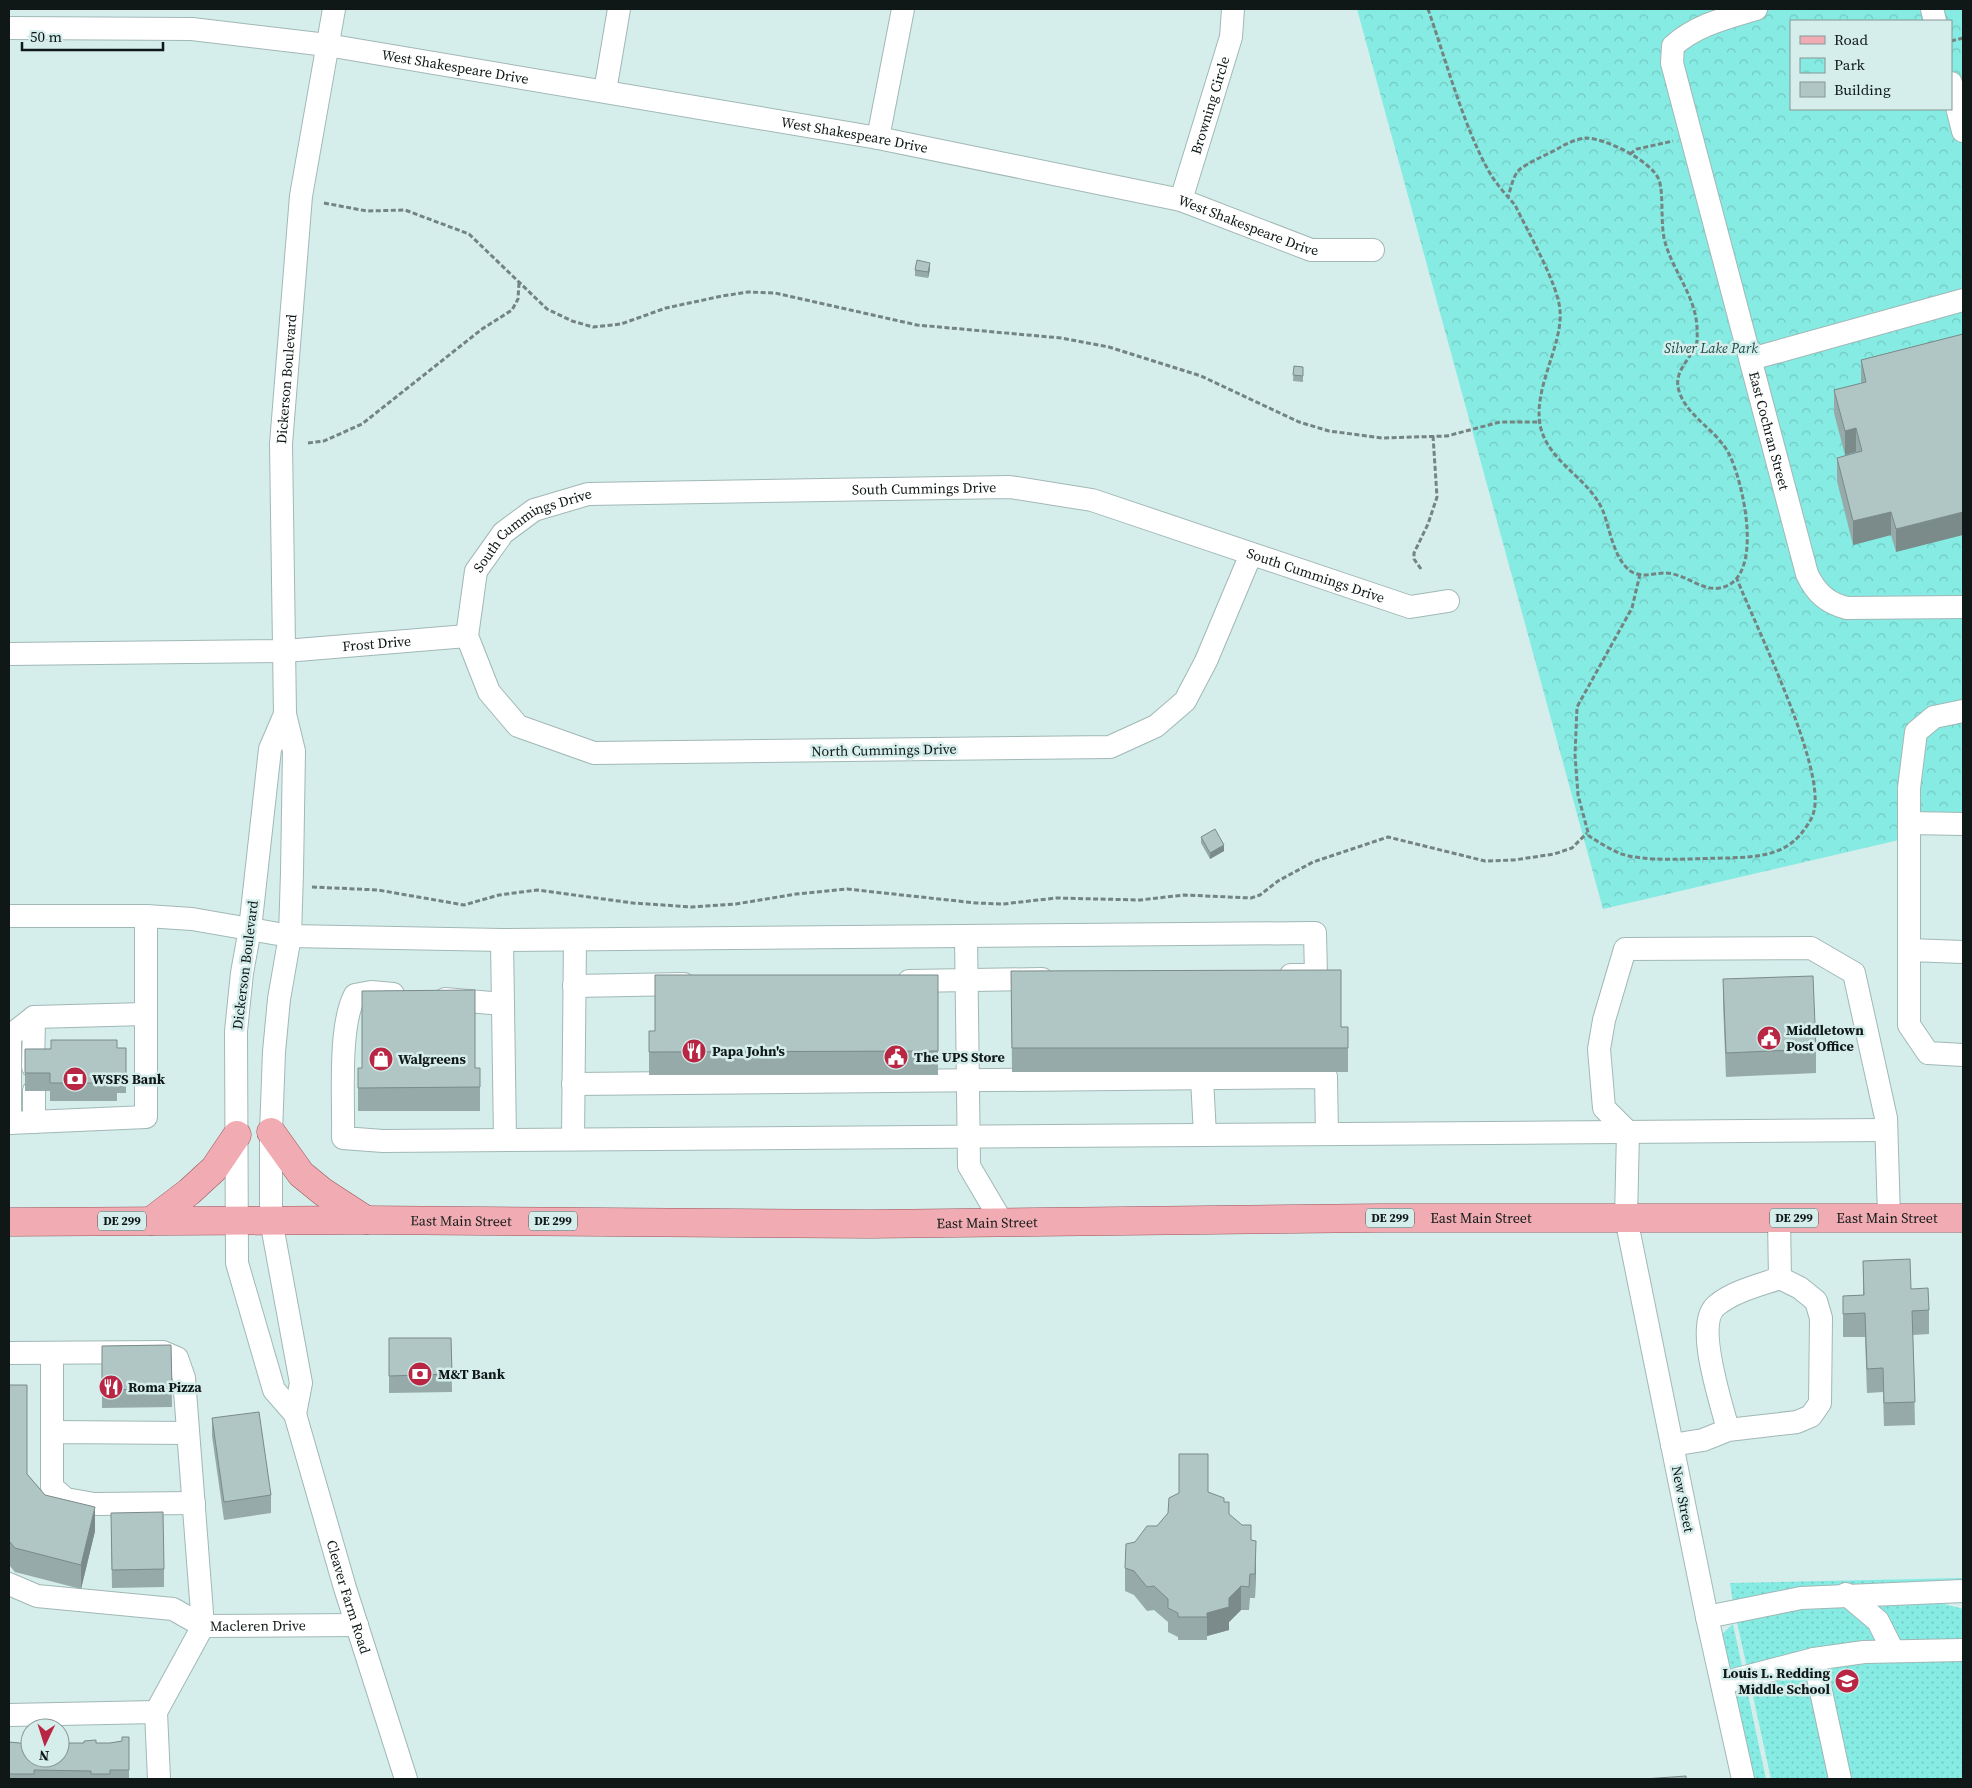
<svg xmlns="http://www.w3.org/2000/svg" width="1972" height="1788" font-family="'Source Serif 4',serif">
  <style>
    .grass { fill: url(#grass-dots) }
    .park { fill: url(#park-crowns); fill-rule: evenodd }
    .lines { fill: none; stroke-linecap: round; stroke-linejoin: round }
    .minor-casing { stroke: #a1b8b6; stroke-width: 24 }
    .major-casing { stroke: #9b545b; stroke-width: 29 }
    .path { stroke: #738482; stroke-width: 3; stroke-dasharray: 5 2.5; stroke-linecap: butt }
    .minor { stroke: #fff; stroke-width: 22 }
    .major { stroke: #f1acb3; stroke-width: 28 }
    .wall { fill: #96aaa9 }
    .shaded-wall { fill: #7a8b89 }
    .building { fill: #afc6c4; stroke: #7a8b89 }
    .labels { text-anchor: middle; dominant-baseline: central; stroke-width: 5; stroke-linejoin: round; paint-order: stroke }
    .shield { fill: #d5edeb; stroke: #4a5857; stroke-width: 1 }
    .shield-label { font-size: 12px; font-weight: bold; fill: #0f1817 }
    .street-label { font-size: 14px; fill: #0f1817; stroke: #d5edeb }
    .park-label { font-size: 14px; font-style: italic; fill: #194b48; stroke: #d5edeb }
    .poi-label { font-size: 14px; font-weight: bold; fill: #0f1817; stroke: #d5edeb; text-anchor: start }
  </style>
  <defs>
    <pattern id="grass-dots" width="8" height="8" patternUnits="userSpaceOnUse" patternTransform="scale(1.25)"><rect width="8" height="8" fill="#86ebe3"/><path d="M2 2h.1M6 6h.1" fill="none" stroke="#72c9c2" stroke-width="1.8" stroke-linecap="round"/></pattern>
    <pattern id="park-crowns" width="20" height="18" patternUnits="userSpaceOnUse" patternTransform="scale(1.25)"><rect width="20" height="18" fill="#86ebe3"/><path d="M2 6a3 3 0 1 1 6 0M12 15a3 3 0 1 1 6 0" fill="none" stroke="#72c9c2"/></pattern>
  </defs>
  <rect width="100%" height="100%" fill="#d5edeb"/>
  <g class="grass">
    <path d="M1963,1578V1582L1733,1603L1730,1583Z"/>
    <path d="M1937,1602L1963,1609V1779H1771L1737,1622L1804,1609Z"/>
    <path d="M1733,1624L1766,1779H1753L1721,1635Z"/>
  </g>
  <path class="park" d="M1357,9H1963V825L1603,909ZM1791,21H1951V109H1791Z"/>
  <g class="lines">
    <defs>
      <g id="minor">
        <path id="s1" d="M1756,9C1726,18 1696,25 1673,46L1672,63L1807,574C1816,593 1827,603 1847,608L1963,607"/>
        <path d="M1932,9L1935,21"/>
        <path id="s2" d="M9,28L192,29L327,45L878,138L1181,200L1311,250H1373"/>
        <path d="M1951,83L1963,131"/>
        <path d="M605,91L619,9"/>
        <path d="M878,138L903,9"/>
        <path id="s3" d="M1181,200L1231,37L1233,9"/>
        <path d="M1751,359L1963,300"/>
        <path id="s4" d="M1251,554L1206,661L1185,701L1156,726L1110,747L594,753L518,726L489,692L467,636L476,571L503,533L534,510L588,494L1010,487L1092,500L1410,607L1448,601"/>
        <path id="s5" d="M9,654L285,651L467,636"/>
        <path d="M1963,711L1934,717L1916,732L1909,788V1025L1928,1053L1963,1055"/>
        <path id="s6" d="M285,714L270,749L250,929L242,973L236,1031L237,1263L274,1390L295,1414L345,1588L406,1779"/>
        <path d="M1909,823L1963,824"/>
        <path d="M9,916H146L192,919L290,936L502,940L1315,933L1316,975H1291"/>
        <path d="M966,936L969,1166L1002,1222"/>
        <path d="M502,940L505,1139"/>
        <path d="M1909,950L1963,952"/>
        <path d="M909,981L1042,979"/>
        <path d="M574,986L684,984"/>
        <path d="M393,994L371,992L355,995C338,1027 344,1100 343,1138L383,1141L1885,1130"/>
        <path d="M445,999L503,1004"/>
        <path d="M33,1067L34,1017"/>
        <path d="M1202,1079L1205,1135"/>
        <path d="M573,1084L1326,1077L1327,1134"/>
        <path d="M34,1091V1122"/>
        <path d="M9,1123L146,1117V916"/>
        <path d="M10,1123V1036L34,1017L145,1014"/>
        <path d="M573,1139L575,940"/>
        <path d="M1779,1219L1780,1278"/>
        <path d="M9,1353L163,1352L177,1358L184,1378L203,1626"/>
        <path id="s7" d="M295,1414L301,1383L271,1220V1132L274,1052L279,999L290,936L292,872L294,751L285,714L281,444L301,196L334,9"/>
        <path d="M52,1432V1353"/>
        <path d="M188,1433L52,1432V1487L66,1499L94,1504L194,1503"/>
        <path d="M1672,1445L1703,1440L1728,1430L1797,1422L1811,1416L1820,1403L1821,1318L1816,1301L1800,1288L1780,1278C1760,1285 1734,1291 1717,1305C1693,1323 1722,1404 1728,1430"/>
        <path d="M9,1584L37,1596L173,1609L203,1626"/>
        <path d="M1846,1594L1878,1621L1893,1651"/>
        <path d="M1707,1617L1801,1598L1963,1591"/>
        <path d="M1814,1659L1840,1779"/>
        <path d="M1722,1683L1814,1659L1864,1652L1963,1650"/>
        <path d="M9,1715L156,1712"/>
        <path id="s8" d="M159,1779L156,1712L203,1626L357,1625"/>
        <path d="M1743,1779L1707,1617L1626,1218L1628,1132L1604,1108L1599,1049L1604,1020L1625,949L1811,948L1854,973L1886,1118L1889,1216"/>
      </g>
      <g id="major">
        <path d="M271,1132L301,1174L323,1192L366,1220"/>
        <path d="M151,1221L189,1192L214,1169L237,1135"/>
        <path id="s9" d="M9,1222L366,1220L870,1224L1379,1218H1963"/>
      </g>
    </defs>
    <use href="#minor" class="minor-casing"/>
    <use href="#major" class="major-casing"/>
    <g class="path">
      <path d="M1428,9C1446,60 1464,129 1491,175C1498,186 1507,196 1515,205C1527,230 1559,286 1560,311C1563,346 1531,391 1541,429C1551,464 1589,478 1603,511C1610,529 1614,561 1632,572C1644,578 1653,573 1665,573C1672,573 1681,576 1687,579C1698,584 1708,590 1720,588C1766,580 1743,481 1729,454C1717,430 1687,417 1679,391C1673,372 1689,361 1696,345C1698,340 1697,334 1697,328C1696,297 1673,271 1665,242C1660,225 1664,193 1659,180C1652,161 1605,138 1586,138C1577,139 1567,143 1559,148C1547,155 1530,161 1519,170C1513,176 1511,188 1508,197"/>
      <path d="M1951,41L1963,38"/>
      <path d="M1630,154L1637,149L1673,141"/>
      <path d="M324,203L367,211L405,210L469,234L547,309L572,321L593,327L621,324L666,308L722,296L748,292L775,293L917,325L1061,338L1109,347L1201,376L1299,422L1329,431L1382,438L1447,436L1500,422H1540"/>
      <path d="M308,443L324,441L362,424L482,329L512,310L518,299L519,283"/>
      <path d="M1421,569L1414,559V553L1428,524L1437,497L1433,436"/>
      <path d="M1640,574L1632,608L1577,707L1575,755L1578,795L1589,836C1598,842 1608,848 1619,853C1643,863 1700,858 1728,858C1756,857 1782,856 1801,834C1806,827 1812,820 1814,811C1825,766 1756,627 1737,579"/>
      <path d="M312,887L378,890L464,905L499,895L537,890L633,903L692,907L736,904L796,894L847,889L976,903L1003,904L1056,898L1140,900L1184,895L1251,898L1260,895L1278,881L1313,862L1388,837L1485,861L1514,860L1554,854L1572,848L1587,833"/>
    </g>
    <use href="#minor" class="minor"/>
    <use href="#major" class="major"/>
  </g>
  <g class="wall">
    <path d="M930,269L928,278L915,276V270Z"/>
    <path d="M1963,334L1896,552L1891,535L1853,545L1837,481V458L1856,453V452L1845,455L1834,413V390L1861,383V360Z"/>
    <path d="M1294,366L1303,367V382L1293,381Z"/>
    <path d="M1201,837L1224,851L1210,859L1201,843Z"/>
    <path d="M1011,971L1341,1027H1348V1072H1012Z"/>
    <path d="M938,975V1075H649V1031H655Z"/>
    <path d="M1723,979L1816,1049V1073L1726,1077L1723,1003Z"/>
    <path d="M126,1048V1093H117V1101H50V1091H25V1049Z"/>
    <rect x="358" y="1068" width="122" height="43"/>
    <path d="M1863,1261L1911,1289L1929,1310V1334L1913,1335L1915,1425L1884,1426L1883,1392L1867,1393L1865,1337H1843V1296L1863,1295Z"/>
    <path d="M389,1338H451L452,1392L389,1393Z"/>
    <path d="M171,1345L172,1407L102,1408V1346Z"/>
    <path d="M9,1385L27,1474L45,1495L95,1531L81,1589L15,1572L9,1565Z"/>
    <path d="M212,1418L271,1495V1513L224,1520L212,1436Z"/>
    <path d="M1208,1493L1224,1502L1229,1514L1251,1540L1256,1564L1255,1598H1250L1249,1610H1241L1229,1622V1630L1207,1636V1640H1178V1637L1168,1632V1622L1154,1610L1147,1611L1134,1595L1125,1591V1568L1135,1542L1157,1526Z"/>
    <path d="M111,1530L164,1569V1587L112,1588Z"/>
    <path d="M129,1737V1779H9V1742L30,1744L110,1743L122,1741Z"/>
  </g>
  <g class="shaded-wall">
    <path d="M930,263V269L928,278V272Z"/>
    <path d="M1856,428V452L1845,455V431Z"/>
    <path d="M1891,512V535L1853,545V521Z"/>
    <path d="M1963,512V535L1896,552V529Z"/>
    <path d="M1224,845V851L1210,859V853Z"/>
    <path d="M95,1507V1531L81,1589V1565Z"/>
    <path d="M1256,1541V1564L1255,1598V1574Z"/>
    <path d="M1241,1586V1610L1229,1622V1630L1207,1636V1613Z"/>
  </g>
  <g class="building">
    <path d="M917,260L930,263L928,272L915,270Z"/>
    <path d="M1963,334V512L1896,529L1891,512L1853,521L1837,458L1862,451L1856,428L1845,431L1834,390L1866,382L1861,360Z"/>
    <path d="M1294,366L1303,367V376L1293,375Z"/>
    <path d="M1215,829L1224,845L1210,853L1201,837Z"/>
    <path d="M1341,970V1027H1348V1048H1012L1011,971Z"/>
    <path d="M655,975H938V1051L649,1052V1031H655Z"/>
    <path d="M1813,976L1816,1049L1726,1053L1723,979Z"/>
    <path d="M475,990V1068H480V1087L358,1088V1068H362V991Z"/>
    <path d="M51,1040H117V1048H126V1075H117V1083H50V1073H25V1049H51Z"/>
    <path d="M1910,1259L1911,1289L1928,1288L1929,1310L1912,1311L1915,1402L1884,1403L1883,1368L1867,1369L1865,1313L1843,1314V1296L1864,1295L1863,1261Z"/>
    <path d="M389,1338H451L452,1374L389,1376Z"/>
    <path d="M171,1345L172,1389L102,1390V1346Z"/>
    <path d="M9,1385H27V1474L45,1495L95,1507L81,1565L15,1548L9,1541Z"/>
    <path d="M259,1412L271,1495L224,1502L212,1418Z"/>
    <path d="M1179,1454H1208V1492L1224,1498V1502H1229V1514L1242,1525H1251V1540L1256,1541L1255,1574H1250L1249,1587L1241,1586L1229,1598V1607L1207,1613V1617H1178V1613L1168,1608V1599L1154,1586L1147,1587L1134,1571L1125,1568L1126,1544L1135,1542L1147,1526H1157L1168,1513L1169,1498L1179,1493Z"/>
    <path d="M163,1512L164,1569L112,1570L111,1513Z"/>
    <path d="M122,1737H129V1770H110V1774H91V1771L34,1770V1774H9V1742L30,1744V1758H60V1743H84V1741L96,1740V1743H110L122,1741Z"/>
    <path d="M1686,1776V1779H1644Z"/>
  </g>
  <defs>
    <symbol id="civic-disc" viewBox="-11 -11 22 22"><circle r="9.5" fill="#b82644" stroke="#d5edeb"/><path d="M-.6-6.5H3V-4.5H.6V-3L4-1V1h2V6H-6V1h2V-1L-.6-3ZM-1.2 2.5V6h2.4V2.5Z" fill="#fff"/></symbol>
    <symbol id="restaurant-disc" viewBox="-11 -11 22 22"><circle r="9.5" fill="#b82644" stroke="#d5edeb"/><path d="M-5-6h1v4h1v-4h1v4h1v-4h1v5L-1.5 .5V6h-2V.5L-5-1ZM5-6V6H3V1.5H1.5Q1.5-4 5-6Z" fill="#fff"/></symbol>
    <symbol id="shop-disc" viewBox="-11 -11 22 22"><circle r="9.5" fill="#b82644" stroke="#d5edeb"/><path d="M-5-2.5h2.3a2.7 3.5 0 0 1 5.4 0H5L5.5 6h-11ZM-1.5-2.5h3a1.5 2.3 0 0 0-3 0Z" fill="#fff"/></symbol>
    <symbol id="bank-disc" viewBox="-11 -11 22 22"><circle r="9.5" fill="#b82644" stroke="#d5edeb"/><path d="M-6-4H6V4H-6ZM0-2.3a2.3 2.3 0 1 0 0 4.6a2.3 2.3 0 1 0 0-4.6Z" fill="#fff"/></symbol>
    <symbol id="school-disc" viewBox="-11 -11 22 22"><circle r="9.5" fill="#b82644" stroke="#d5edeb"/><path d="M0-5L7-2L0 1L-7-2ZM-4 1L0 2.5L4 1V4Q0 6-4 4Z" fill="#fff"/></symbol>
  </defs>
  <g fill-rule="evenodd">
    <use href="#civic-disc" x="1755" y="1024" width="28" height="28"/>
    <use href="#restaurant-disc" x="680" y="1037" width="28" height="28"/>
    <use href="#civic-disc" x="882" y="1043" width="28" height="28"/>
    <use href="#shop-disc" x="367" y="1045" width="28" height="28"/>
    <use href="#bank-disc" x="61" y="1065" width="28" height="28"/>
    <use href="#bank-disc" x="406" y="1360" width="28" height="28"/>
    <use href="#restaurant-disc" x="97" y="1373" width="28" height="28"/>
    <use href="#school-disc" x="1833" y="1667" width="28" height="28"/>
  </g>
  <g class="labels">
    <g class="shield">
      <rect x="1366" y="1208.5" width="48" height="19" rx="4"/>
      <rect x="1770" y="1208.5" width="48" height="19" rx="4"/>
      <rect x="98" y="1211.5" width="48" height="19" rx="4"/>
      <rect x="529" y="1211.5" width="48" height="19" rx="4"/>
    </g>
    <g class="shield-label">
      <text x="1390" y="1218">DE 299</text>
      <text x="1794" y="1218">DE 299</text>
      <text x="122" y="1221">DE 299</text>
      <text x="553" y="1221">DE 299</text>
    </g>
    <g class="street-label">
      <text stroke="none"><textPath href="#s2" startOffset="449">West Shakespeare Drive</textPath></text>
      <text stroke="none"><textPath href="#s3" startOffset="99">Browning Circle</textPath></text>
      <text stroke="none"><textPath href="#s2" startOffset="854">West Shakespeare Drive</textPath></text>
      <text stroke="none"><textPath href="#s2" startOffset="1259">West Shakespeare Drive</textPath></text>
      <text stroke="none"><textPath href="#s7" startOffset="1041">Dickerson Boulevard</textPath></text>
      <text stroke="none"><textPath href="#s1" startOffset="489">East Cochran Street</textPath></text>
      <text stroke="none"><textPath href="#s4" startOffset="1495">South Cummings Drive</textPath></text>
      <text stroke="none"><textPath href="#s4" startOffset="1090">South Cummings Drive</textPath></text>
      <text stroke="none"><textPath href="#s4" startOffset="1900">South Cummings Drive</textPath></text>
      <text stroke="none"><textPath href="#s5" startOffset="368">Frost Drive</textPath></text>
      <text transform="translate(884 750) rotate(-1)">North Cummings Drive</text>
      <text transform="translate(245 965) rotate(-83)">Dickerson Boulevard</text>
      <text stroke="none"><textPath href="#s9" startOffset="1472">East Main Street</textPath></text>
      <text stroke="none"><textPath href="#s9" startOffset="1878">East Main Street</textPath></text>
      <text stroke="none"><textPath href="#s9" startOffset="452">East Main Street</textPath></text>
      <text stroke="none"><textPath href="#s9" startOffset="978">East Main Street</textPath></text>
      <text transform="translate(1683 1499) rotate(79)">New Street</text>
      <text stroke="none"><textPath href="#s6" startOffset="909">Cleaver Farm Road</textPath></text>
      <text stroke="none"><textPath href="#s8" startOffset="220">Macleren Drive</textPath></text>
    </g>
    <g class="park-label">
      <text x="1711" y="348">Silver Lake Park</text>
    </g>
    <g class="poi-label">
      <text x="1786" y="1030">Middletown<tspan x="1786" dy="16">Post Office</tspan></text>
      <text x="712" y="1051">Papa John's</text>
      <text x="914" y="1057">The UPS Store</text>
      <text x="398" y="1059">Walgreens</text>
      <text x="92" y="1079">WSFS Bank</text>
      <text x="438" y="1374">M&amp;T Bank</text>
      <text x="128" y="1387">Roma Pizza</text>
      <text x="1830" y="1673" text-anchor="end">Louis L. Redding<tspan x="1830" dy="16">Middle School</tspan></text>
    </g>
  </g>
  <rect width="1972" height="1788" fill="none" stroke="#0f1817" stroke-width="20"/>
  <rect x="1790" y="20" width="162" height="90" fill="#d5edeb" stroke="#869896"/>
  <rect x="1800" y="36" width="25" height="8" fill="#f1acb3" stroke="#869896"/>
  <text x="1834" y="45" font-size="15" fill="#0f1817">Road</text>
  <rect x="1800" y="58" width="25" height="15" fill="url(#park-crowns)" stroke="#869896"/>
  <text x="1834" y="70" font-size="15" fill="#0f1817">Park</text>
  <rect x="1800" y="82" width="25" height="15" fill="#afc6c4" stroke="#869896"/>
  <text x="1834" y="95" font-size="15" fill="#0f1817">Building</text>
  <g transform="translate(45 1743) rotate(184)"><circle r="24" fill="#d5edeb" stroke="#869896"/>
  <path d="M0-4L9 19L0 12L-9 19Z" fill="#b82644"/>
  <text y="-8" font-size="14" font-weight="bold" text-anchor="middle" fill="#0f1817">N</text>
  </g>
  <path d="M22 42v8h141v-8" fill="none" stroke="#0f1817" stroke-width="2.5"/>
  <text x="30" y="42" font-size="15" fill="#0f1817" stroke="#d5edeb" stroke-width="4" paint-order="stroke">50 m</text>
</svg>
